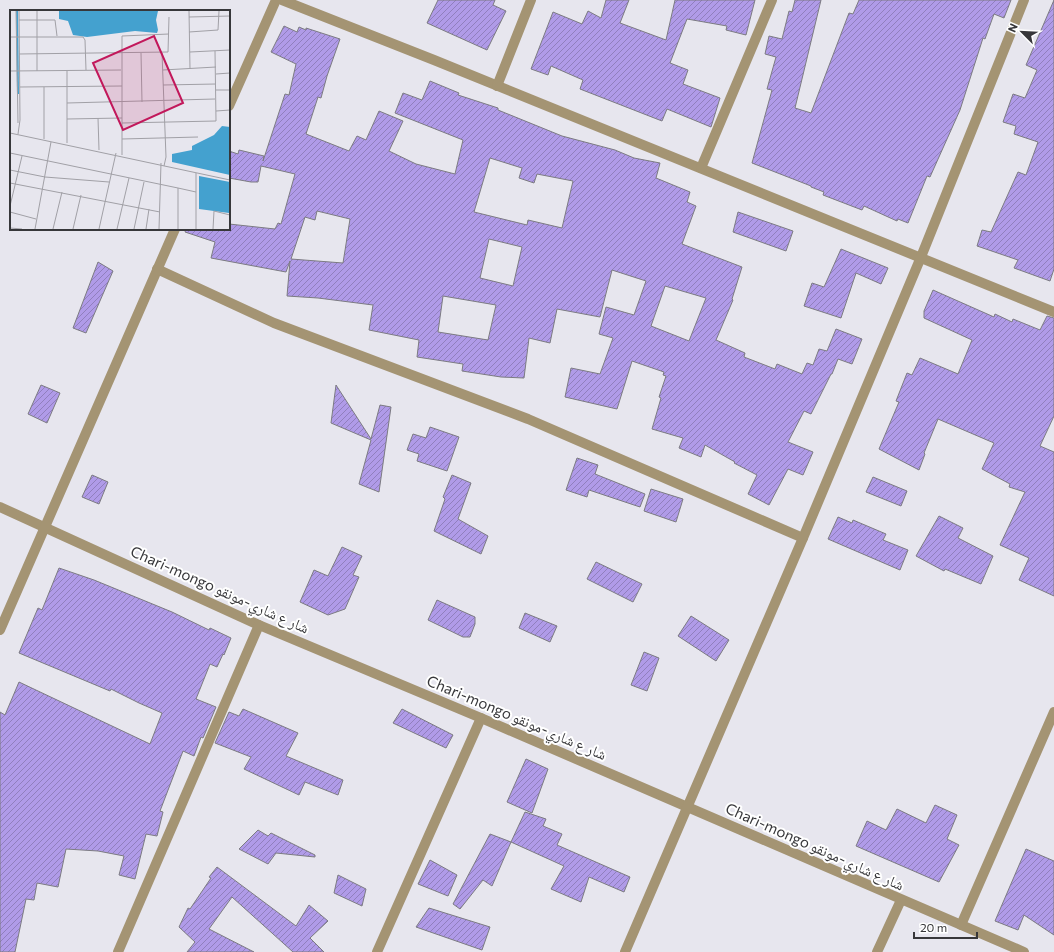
<svg xmlns="http://www.w3.org/2000/svg" width="1054" height="952" font-family="Commissioner,'Noto Naskh Arabic',sans-serif">
  <style>
    .building { fill: url(#building-hatch); stroke: #7c7b82; fill-rule: evenodd }
    .lines { fill: none; stroke-linecap: round; stroke-linejoin: round }
    .minor { stroke: #a49473; stroke-width: 10 }
    .labels { text-anchor: middle; dominant-baseline: central; stroke-width: 4; stroke-linejoin: round; paint-order: stroke }
    .street-label { font-size: 15px; fill: #37373a; stroke: #fff }
    .inset-river { fill: none; stroke: #44a1cf; stroke-width: 2 }
    .inset-road { fill: none; stroke: #a1a0a6; stroke-width: 1 }
    .view { fill: #c2185b; fill-opacity: 0.15; stroke: #c2185b; stroke-width: 2 }
    .inset-edge { fill: none; stroke: #37373a; stroke-width: 2 }
  </style>
  <defs>
    <pattern id="building-hatch" width="6" height="6" patternUnits="userSpaceOnUse"><rect width="6" height="6" fill="#b09be8"/><path d="M-1 1l2-2M0 6l6-6M5 7l2-2" fill="none" stroke="#907fbd"/></pattern>
  </defs>
  <rect width="100%" height="100%" fill="#e7e6ee"/>
  <g class="building">
    <path d="M438,0H495L493,5L506,11L487,50L427,23Z"/>
    <path d="M606,0H629L620,23L666,40L675,0H755L746,35L726,30L727,26L687,19L670,63L688,70L683,84L720,98L711,127L667,109L662,121L580,89L583,80L551,66L548,75L531,69L553,12L582,24L588,11L601,18Z"/>
    <path d="M795,0H821L795,108L811,113L849,13L853,14L859,0H1011L1004,18L994,14L985,39L983,38L960,110L930,177L927,176L908,223L898,219L897,221L864,206L862,210L823,195L824,192L811,187V186L752,163L772,90L767,89L776,57L765,54L769,36L782,39L789,11L792,12Z"/>
    <path d="M1054,0V269L1050,281L1014,268L1018,260L977,246L982,230L991,232L1018,172L1026,175L1038,142L1014,134L1016,126L1003,122L1013,94L1025,98L1037,70L1026,65Z"/>
    <path d="M284,26L297,32L299,27L306,30V28L340,39L327,76L321,98L318,97L306,134L349,151L357,136L366,140L379,111L403,121L389,151L416,164L455,174L463,140L395,113L403,93L422,100L430,81L459,93L458,95L498,108V110L562,136L615,150L634,158L660,163L656,178L690,192L687,202L696,206L682,244L742,267L732,299L733,300L716,340L745,353L744,357L775,369L777,364L802,374L807,363L813,365L819,349L827,351L836,329L862,339L852,364L838,359L832,374H831L811,414L804,411L788,442L813,452L803,475L788,469L769,505L748,494L757,475L734,463L735,462L705,445L701,457L679,448L683,438L652,429L661,398L659,397L666,376L663,375L664,372L632,361L617,409L565,397L571,368L600,374L613,338L599,334L606,307L634,315L646,281L612,270L600,317L557,309L550,343L529,338L524,378L501,377L462,371L463,364L417,357L419,340L369,330L373,305L318,298L287,296L290,261L286,272L211,258L215,242L185,232L186,229H229V224L275,229L278,223L281,224L295,174L261,166L258,182H251L229,178V151L238,154L239,150L264,156L263,161L285,94L289,95L296,64L271,52ZM490,158L522,168L519,178L534,183L537,174L573,181L562,228L528,220L527,225L474,212ZM317,211L350,219L343,263L291,259L305,217L315,220ZM489,239L522,247L513,286L480,278ZM665,286L706,298L689,341L651,326ZM443,296L496,305L488,340L438,332Z"/>
    <path d="M738,212L793,231L786,251L733,232Z"/>
    <path d="M841,249L888,268L881,284L856,273L841,318L804,306L812,283L824,287Z"/>
    <path d="M98,262L113,271L86,333L73,328Z"/>
    <path d="M933,290L994,317L995,314L1012,322L1013,319L1040,330L1047,316L1054,318V416L1040,446L1054,452V596L1019,580L1029,558L1000,545L1025,492L1009,487L1010,484L982,469L994,443L938,419L924,453L925,454L919,470L879,449L899,402L896,401L907,373L912,375L920,358L958,374L972,340L924,318V311Z"/>
    <path d="M41,385L60,393L47,423L28,414Z"/>
    <path d="M336,385L371,439L380,405L391,407L379,492L359,484L371,440L331,423Z"/>
    <path d="M430,427L459,437L447,471L417,461L419,454L407,450L413,434L426,438Z"/>
    <path d="M577,458L598,465L595,474L645,494L640,507L589,490L587,497L566,490Z"/>
    <path d="M92,475L108,482L99,504L82,497Z"/>
    <path d="M452,475L471,483L458,519L488,536L481,554L434,531L445,499L443,497Z"/>
    <path d="M873,477L907,491L901,506L866,492Z"/>
    <path d="M651,489L683,499L676,522L644,511Z"/>
    <path d="M939,516L963,528L958,538L993,556L981,584L945,569L944,571L916,556Z"/>
    <path d="M838,517L852,523L853,520L886,534L883,540L908,550L900,570L828,539Z"/>
    <path d="M342,547L362,556L353,575L359,577L345,609L328,615L300,602L314,570L328,576Z"/>
    <path d="M596,562L642,584L633,602L587,579Z"/>
    <path d="M59,568L94,580L172,612L209,630L210,628L231,638L224,655L223,654L217,667L210,664L196,699L216,707L203,738L201,737L194,756L183,751L160,811L163,812L157,836L146,834L135,879L119,875L124,856L98,851L66,849L58,887L37,883L34,900L26,899L15,952H0V712L5,715L19,682L150,744L162,713L139,703L111,689L110,691L19,653L38,608L42,610Z"/>
    <path d="M437,600L475,617V624L470,637H463L428,620Z"/>
    <path d="M525,613L557,626L550,642L519,628Z"/>
    <path d="M691,616L729,640L716,661L678,636Z"/>
    <path d="M644,652L659,658L647,691L631,685Z"/>
    <path d="M243,709L298,733L286,756L343,780L338,795L305,782L299,795L244,769L251,757L215,743L229,712L239,716Z"/>
    <path d="M402,709L453,735L446,748L393,723Z"/>
    <path d="M526,759L548,769L532,813L507,802Z"/>
    <path d="M935,805L957,815L947,839L959,845L939,882L856,846L867,821L886,830L897,809L926,823Z"/>
    <path d="M525,812L546,819L543,826L562,834L557,845L630,877L624,892L589,877L581,902L551,889L564,866L511,842Z"/>
    <path d="M258,830L268,836L271,833L315,855V857L276,853L268,864L239,849Z"/>
    <path d="M490,834L511,842L492,886L483,880L460,909L453,904Z"/>
    <path d="M1026,849L1054,861V935L1024,915L1018,930L995,921Z"/>
    <path d="M430,860L457,875L448,896L418,884Z"/>
    <path d="M217,867L296,926L309,905L328,921L310,938L324,952H293L232,897L209,929L254,952H187L195,942L179,927L188,908L190,909L211,878L209,877Z"/>
    <path d="M338,875L366,889L362,906L334,893Z"/>
    <path d="M429,908L490,927L482,950L416,927Z"/>
  </g>
  <g class="lines">
    <g class="minor">
      <path d="M282,0L434,60L1054,312"/>
      <path d="M497,86L531,0"/>
      <path d="M229,106L276,0"/>
      <path d="M701,168L772,0"/>
      <path d="M157,269L274,323L528,419L803,538"/>
      <path d="M0,507L259,625L481,718L1024,952"/>
      <path d="M0,630L175,229"/>
      <path d="M961,925L1054,712"/>
      <path d="M118,952L259,625"/>
      <path d="M377,952L481,718"/>
      <path d="M625,952L803,538L921,257L1024,0"/>
      <path d="M877,952L901,900"/>
    </g>
  </g>
  <g class="labels">
    <g class="street-label">
      <text transform="translate(220 589) rotate(24)">Chari-mongo شار ع شاري-مونقو</text>
      <text transform="translate(517 717) rotate(23)">Chari-mongo شار ع شاري-مونقو</text>
      <text transform="translate(815 846) rotate(24)">Chari-mongo شار ع شاري-مونقو</text>
    </g>
  </g>
  <g transform="translate(10 10)">
    <rect width="220" height="220" fill="#e7e6ee"/>
    <path d="M49,1H148L146,10L148,20L147,23L125,21L77,27L63,25L58,11L49,9ZM212,116L220,117V165L162,152V144L182,140V136L204,125ZM189,166L220,172L219,203L189,199Z" fill="#44a1cf"/>
    <path class="inset-river" d="M7,1L8,84"/>
    <path class="inset-road" d="M6,1L8,113M27,1V61M179,1L180,59M179,7L220,6M9,10H45L47,26M179,22L208,20L209,1M0,27H73L75,30L76,60M180,42L220,40M131,43L132,92M152,43L156,147L154,156M9,44L158,42L159,7M153,60L206,57M0,61L111,60M57,61V133M206,64L220,63M153,75L206,74M10,77L112,76M34,77V129M206,80H220M57,93L205,89M206,101L220,100M88,108L89,140M57,109L112,108M112,113L206,111L205,41M0,123L220,170M8,124L10,110L9,1M112,129L188,127M0,143L168,178M112,145V26L159,24M0,160L35,167L99,172M186,163V219M0,173L150,202M0,196L12,146M0,202L26,209M0,218L12,219M25,219L41,132M43,219L52,182M63,219L71,185M89,219L106,143M107,219L119,168M124,219L134,172M136,219L139,199M149,219L151,153M168,219V178L186,182M203,219L204,201L220,205"/>
    <path class="view" d="M144,26L173,93L113,120L83,53Z"/>
    <rect width="220" height="220" class="inset-edge"/>
  </g>
  <g transform="translate(1022 32) rotate(294)" stroke="#ffffff" stroke-width="3" paint-order="stroke">
  <path d="M0-3L7 15L0 10L-7 15Z" fill="#37373a"/>
  <text y="-6" font-size="11" font-weight="bold" text-anchor="middle" fill="#37373a">N</text>
  </g>
  <path d="M914 932v6h63v-6" fill="none" stroke="#37373a" stroke-width="2"/>
  <text x="920" y="932" font-size="12" fill="#37373a" stroke="#ffffff" stroke-width="3" paint-order="stroke">20 m</text>
</svg>
